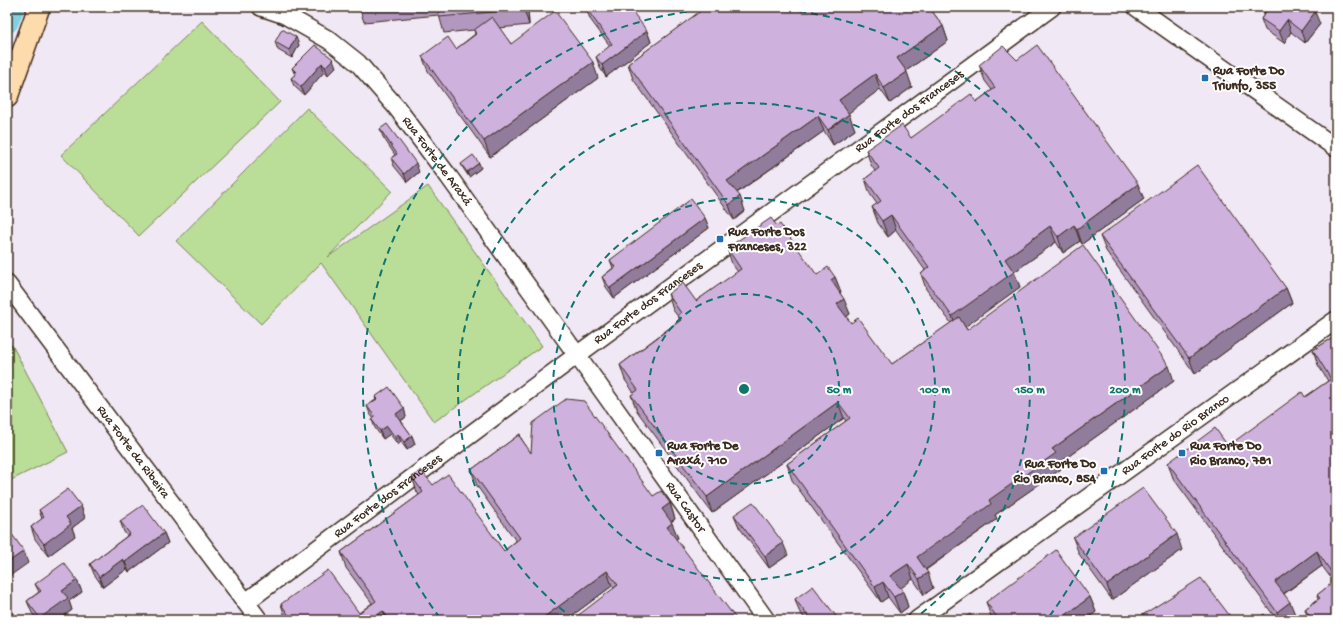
<svg xmlns="http://www.w3.org/2000/svg" width="1343" height="627" font-family="'Gochi Hand',sans-serif">
  <style>
    .green { fill: #badd97; stroke: #7a845a }
    .lines { fill: none; stroke-linecap: round; stroke-linejoin: round }
    .river { stroke: #81d0dd; stroke-width: 23 }
    .minor-casing { stroke: #3b2a1e; stroke-width: 20 }
    .major-casing { stroke: #3b2a1e; stroke-width: 24 }
    .minor { stroke: #fff; stroke-width: 17 }
    .major { stroke: #fedbac; stroke-width: 21 }
    .wall { fill: #b298bf; stroke: #3b2a1e }
    .shaded-wall { fill: #917c9b; stroke: #3b2a1e }
    .building { fill: #cfb1de; stroke: #3b2a1e }
    .ring { fill: none; stroke: #0f766e; stroke-width: 2; stroke-dasharray: 7 5 }
    .poi-dot { fill: #1f6fb2; stroke: #fff; stroke-width: 1.5 }
    .labels { text-anchor: middle; dominant-baseline: central; stroke-width: 4; stroke-linejoin: round; paint-order: stroke }
    .poi-label { font-size: 13px; font-weight: bold; fill: #3b2a1e; stroke: #fff; text-anchor: start }
    .street-label { font-size: 13px; fill: #3b2a1e; stroke: #fff }
    .centre { fill: #0f766e; stroke: #fff; stroke-width: 2 }
    .ring-label { font-size: 12px; text-anchor: middle; font-weight: bold; fill: #0f766e; stroke: #fff; stroke-width: 4; stroke-linejoin: round; paint-order: stroke }
  </style>
  <rect width="100%" height="100%" fill="#f1e8f5"/>
  <filter id="ink" filterUnits="userSpaceOnUse"><feTurbulence type="fractalNoise" baseFrequency=".025" numOctaves="2"/><feDisplacementMap in="SourceGraphic" scale="8" xChannelSelector="R" yChannelSelector="G"/><feConvolveMatrix kernelMatrix="1 2 1 2 8 2 1 2 1" color-interpolation-filters="sRGB"/></filter>
  <g filter="url(#ink)">
    <g class="green">
      <path d="M202,21L280,102L139,236L61,155Z"/>
      <path d="M307,108L392,191L328,257L428,186L542,346L434,422L321,263L261,324L176,241Z"/>
      <path d="M12,345L68,452L7,482V348Z"/>
    </g>
    <g class="lines">
      <path class="river" d="M7,22L13,7"/>
      <defs>
        <g id="minor">
          <path id="s1" d="M261,7L285,15L329,40L358,63L397,108L449,177L577,355L766,620"/>
          <path d="M1136,7L1336,148"/>
          <path id="s2" d="M7,284L259,620"/>
          <path id="s3" d="M246,602L577,355L1052,7"/>
          <path id="s4" d="M917,620L1336,320"/>
        </g>
        <path id="major" d="M7,97L39,7"/>
      </defs>
      <use href="#minor" class="minor-casing"/>
      <use href="#major" class="major-casing"/>
      <use href="#minor" class="minor"/>
      <use href="#major" class="major"/>
    </g>
    <g class="wall">
      <path d="M359,7H528L529,25L499,28L511,44L598,78L490,157L428,71L422,56L456,49L475,34L474,30L444,33L439,15L364,22Z"/>
      <path d="M703,7H929L943,26L948,41L906,71L912,87L890,103L880,89L848,113L855,130L833,145L824,131L737,193L745,211L734,220L633,79L628,64L704,9Z"/>
      <path d="M1260,7H1309L1320,24L1305,43L1291,32L1284,43L1265,30L1261,19L1265,13L1261,10Z"/>
      <path d="M586,8L647,31L651,42L606,77L600,68L596,57L610,46L590,19Z"/>
      <path d="M275,42L299,45L292,58L278,50Z"/>
      <path d="M315,45L336,67L328,75L324,72L304,95L294,86L291,78L295,75L292,68Z"/>
      <path d="M979,65L1144,199L1082,244L1080,241L1063,253L1056,242L1014,272L1020,287L965,326L967,330L1174,381L1059,463L1061,469L995,515L997,519L926,570L933,588L924,595L913,579L900,588L903,591L908,607L900,613L888,597L881,602L792,480L787,464L846,421L844,418L712,513L637,411L631,395L634,393L625,380L620,365L680,320L679,318L673,310L668,294L696,301L738,272L732,264L727,248L777,226L817,275L835,277L841,292L840,293L850,314L846,317L851,323L892,364L951,323L926,289L921,274L925,270L896,230L888,237L878,223L872,207L877,204L870,194L865,179L875,171L871,165L866,150L911,138L976,102L992,90L985,81Z"/>
      <path d="M380,129L419,172L407,182L394,166L391,158L395,155L383,137Z"/>
      <path d="M461,164L481,168L469,177L463,168Z"/>
      <path d="M705,218L709,228L614,298L606,287L602,277L613,268L610,260Z"/>
      <path d="M1100,236L1286,288L1292,303L1195,374L1106,251Z"/>
      <path d="M1336,336V620H1308L1305,609L1318,599L1317,595L1334,582L1322,566L1284,594L1296,617L1291,620H1277L1173,478L1168,463L1228,446L1305,397L1328,381L1318,365L1313,350Z"/>
      <path d="M375,397L404,408L406,417L401,421L412,436L415,444L407,450L401,442L398,445L390,434L383,439L375,428L372,420L374,419L370,414L367,406L376,400Z"/>
      <path d="M520,434L522,440L531,453L653,496L670,503L675,519L671,522L678,538L614,588L612,586L566,620H286L281,604L359,613L372,603L346,568L341,552L419,495L417,492L412,477L433,485L504,551L516,541L477,486L471,470Z"/>
      <path d="M81,506L85,518L72,528L75,536L48,556L35,539L31,527L42,519L39,510Z"/>
      <path d="M734,515L788,555L769,568L739,527Z"/>
      <path d="M120,521L164,533L168,543L129,572L127,569L103,587L94,574L90,564L127,536L124,532Z"/>
      <path d="M1073,538L1182,550L1112,600L1079,554Z"/>
      <path d="M77,580L82,592L69,601L72,610L58,620H37L32,613L27,601L39,592L35,584Z"/>
      <path d="M1090,597L1096,612L1085,620H994L991,617L986,602Z"/>
      <path d="M795,599L839,620H806L799,611Z"/>
    </g>
    <g class="shaded-wall">
      <path d="M523,7H528L529,25L524,9Z"/>
      <path d="M1315,12L1320,24L1305,43L1301,31Z"/>
      <path d="M1287,20L1291,32L1284,43L1279,31Z"/>
      <path d="M943,26L948,41L903,73L897,58Z"/>
      <path d="M647,31L651,42L606,77L602,65Z"/>
      <path d="M296,37L299,45L292,58L289,50Z"/>
      <path d="M333,59L336,67L328,75L325,67Z"/>
      <path d="M593,62L598,78L490,157L484,141Z"/>
      <path d="M322,63L324,72L304,95L301,87Z"/>
      <path d="M907,72L912,87L890,103L884,88Z"/>
      <path d="M875,74L880,89L845,116L839,100Z"/>
      <path d="M849,114L855,130L833,145L828,130Z"/>
      <path d="M818,116L824,131L732,196L727,181Z"/>
      <path d="M416,163L419,172L407,182L404,174Z"/>
      <path d="M479,163L481,168L469,177L467,172Z"/>
      <path d="M1138,184L1144,199L1082,244L1077,229Z"/>
      <path d="M740,196L745,211L734,220L729,205Z"/>
      <path d="M891,215L896,230L888,237L882,221Z"/>
      <path d="M705,218L709,228L614,298L610,288Z"/>
      <path d="M1074,225L1080,241L1063,253L1058,237Z"/>
      <path d="M1050,226L1056,242L1014,272L1020,287L958,332L952,316L1005,259Z"/>
      <path d="M835,277L841,292L836,295L831,280Z"/>
      <path d="M1286,288L1292,303L1195,374L1189,358Z"/>
      <path d="M844,299L850,314L843,319L837,304Z"/>
      <path d="M1169,366L1174,381L1059,463L1061,469L995,515L997,519L922,572L917,557L1052,449Z"/>
      <path d="M838,402L844,418L712,513L707,497Z"/>
      <path d="M404,408L406,417L399,422L396,414Z"/>
      <path d="M387,426L390,434L383,439L380,431Z"/>
      <path d="M398,434L401,442L398,445L395,437Z"/>
      <path d="M412,436L415,444L407,450L404,442Z"/>
      <path d="M670,503L675,519L667,524L662,509Z"/>
      <path d="M81,506L85,518L72,528L75,536L48,556L44,544L66,517Z"/>
      <path d="M672,523L678,538L672,542L667,527Z"/>
      <path d="M164,533L168,543L129,572L125,562Z"/>
      <path d="M1177,534L1182,550L1112,600L1107,585Z"/>
      <path d="M1336,541V560L1331,545Z"/>
      <path d="M783,543L788,555L769,568L765,556Z"/>
      <path d="M24,551L28,563L7,578V563Z"/>
      <path d="M1317,551L1322,566L1280,596L1275,582Z"/>
      <path d="M123,559L127,569L103,587L99,577Z"/>
      <path d="M908,564L913,579L896,592L890,576Z"/>
      <path d="M607,571L612,586L566,620H540Z"/>
      <path d="M928,573L933,588L924,595L919,579Z"/>
      <path d="M77,580L82,592L69,601L72,610L58,620H41L40,618L62,591Z"/>
      <path d="M883,582L888,597L881,602L875,587Z"/>
      <path d="M903,591L908,607L900,613L894,597Z"/>
      <path d="M1090,597L1096,612L1085,620H1059Z"/>
      <path d="M1290,602L1296,617L1291,620H1280L1277,612Z"/>
      <path d="M383,611L387,620H370Z"/>
    </g>
    <g class="building">
      <path d="M438,7H523L524,9L439,17Z"/>
      <path d="M594,7H629L647,31L602,65L596,57L612,44L586,8Z"/>
      <path d="M706,7H929L943,26L897,58L907,72L884,88L875,74L839,100L849,114L828,130L818,116L727,181L740,196L729,205L628,64Z"/>
      <path d="M1269,7H1309L1315,12L1301,31L1287,20L1279,31L1261,19Z"/>
      <path d="M555,11L593,62L484,141L422,56L448,37L456,49L476,34L474,30L492,17L511,44Z"/>
      <path d="M282,29L296,37L289,50L275,42Z"/>
      <path d="M315,45L333,59L325,67L322,63L301,87L291,78L297,73L292,68Z"/>
      <path d="M1037,45L1138,184L1077,229L1074,225L1058,237L1050,226L1005,259L1014,272L952,316L921,274L929,267L891,215L882,221L872,207L881,201L865,179L879,168L866,150L902,125L911,138L971,94L976,102L995,88L979,65L1003,46L1017,60Z"/>
      <path d="M387,124L416,163L404,174L391,158L397,154L380,129Z"/>
      <path d="M473,155L479,163L467,172L461,164Z"/>
      <path d="M1197,165L1286,288L1189,358L1100,236Z"/>
      <path d="M691,199L705,218L610,288L602,277L615,267L610,260Z"/>
      <path d="M771,218L777,226L780,224L817,275L828,267L835,277L831,280L844,299L837,304L851,323L858,318L892,364L959,317L967,330L1083,245L1169,366L1052,449L1056,453L989,500L991,504L917,557L928,573L919,579L908,564L890,576L903,591L894,597L883,582L875,587L787,464L850,418L838,402L707,497L631,395L638,390L620,365L681,320L678,315L681,313L668,294L683,283L696,301L741,269L727,248Z"/>
      <path d="M1336,336V541L1331,545L1336,553V579L1317,551L1275,582L1290,602L1277,612L1168,463L1215,428L1228,446L1302,392L1305,397L1331,379L1313,350Z"/>
      <path d="M389,387L404,408L396,414L412,436L404,442L398,434L395,437L387,426L380,431L372,420L375,417L367,406L377,399L375,397Z"/>
      <path d="M566,399L584,401L653,496L661,491L670,503L662,509L672,523L667,527L737,620H572L618,585L607,571L540,620H390L383,611L370,620H292L281,604L328,570L359,613L376,601L341,552L423,492L412,477L421,470L433,485L448,474L504,551L520,538L471,470L520,434V437L531,453L533,423Z"/>
      <path d="M1143,488L1177,534L1107,585L1073,538Z"/>
      <path d="M68,489L81,506L66,517L71,524L44,544L31,527L44,517L39,510Z"/>
      <path d="M753,502L783,543L765,556L734,515Z"/>
      <path d="M143,505L164,533L125,562L123,559L99,577L90,564L130,534L120,521Z"/>
      <path d="M11,533L24,551L7,563V536Z"/>
      <path d="M1056,550L1090,597L1059,620H999L986,602Z"/>
      <path d="M64,563L77,580L62,591L68,598L40,618L27,601L41,591L35,584Z"/>
      <path d="M1201,578L1233,620H1137L1136,619Z"/>
      <path d="M1336,580V620H1312L1305,609L1320,598L1317,595Z"/>
      <path d="M813,586L839,620H811L795,599Z"/>
      <path d="M7,606L18,620H7Z"/>
      <path d="M970,614L974,620H961Z"/>
      <path d="M1264,614L1269,620H1256Z"/>
    </g>
  </g>
  <g class="ring">
    <circle cx="744" cy="389" r="95"/>
    <circle cx="744" cy="389" r="191"/>
    <path d="M574 619A286 286 0 1 1 914 619"/>
    <path d="M440 618A381 381 0 1 1 1048 618"/>
  </g>
  <g class="poi-dot">
    <rect x="1201" y="74" width="8" height="8" rx="2"/>
    <rect x="716" y="235" width="8" height="8" rx="2"/>
    <rect x="655" y="449" width="8" height="8" rx="2"/>
    <rect x="1178" y="449" width="8" height="8" rx="2"/>
    <rect x="1100" y="467" width="8" height="8" rx="2"/>
  </g>
  <g class="labels">
    <g class="poi-label">
      <text x="1213" y="71">Rua Forte Do<tspan x="1213" dy="15">Triunfo, 355</tspan></text>
      <text x="728" y="232">Rua Forte Dos<tspan x="728" dy="15">Franceses, 322</tspan></text>
      <text x="667" y="446">Rua Forte De<tspan x="667" dy="15">Araxá, 710</tspan></text>
      <text x="1190" y="446">Rua Forte Do<tspan x="1190" dy="15">Rio Branco, 781</tspan></text>
      <text x="1096" y="464" text-anchor="end">Rua Forte Do<tspan x="1096" dy="15">Rio Branco, 854</tspan></text>
    </g>
    <g class="street-label">
      <text stroke="none"><textPath href="#s3" startOffset="825">Rua Forte dos Franceses</textPath></text>
      <text stroke="none"><textPath href="#s1" startOffset="239">Rua Forte de Araxá</textPath></text>
      <text stroke="none"><textPath href="#s3" startOffset="501">Rua Forte dos Franceses</textPath></text>
      <text stroke="none"><textPath href="#s4" startOffset="318">Rua Forte do Rio Branco</textPath></text>
      <text stroke="none"><textPath href="#s2" startOffset="210">Rua Forte da Ribeira</textPath></text>
      <text stroke="none"><textPath href="#s3" startOffset="177">Rua Forte dos Franceses</textPath></text>
      <text stroke="none"><textPath href="#s1" startOffset="665">Rua Castor</textPath></text>
    </g>
  </g>
  <circle cx="744" cy="389" r="6" class="centre"/>
  <g class="ring-label">
    <text x="839" y="393">50 m</text>
    <text x="935" y="393">100 m</text>
    <text x="1030" y="393">150 m</text>
    <text x="1125" y="393">200 m</text>
  </g>
  <rect width="1343" height="627" fill="none" stroke="#fff" stroke-width="24"/>
  <rect x="12" y="12" width="1319" height="603" fill="none" stroke="#3b2a1e" stroke-width="1.5" filter="url(#ink)"/>
</svg>
